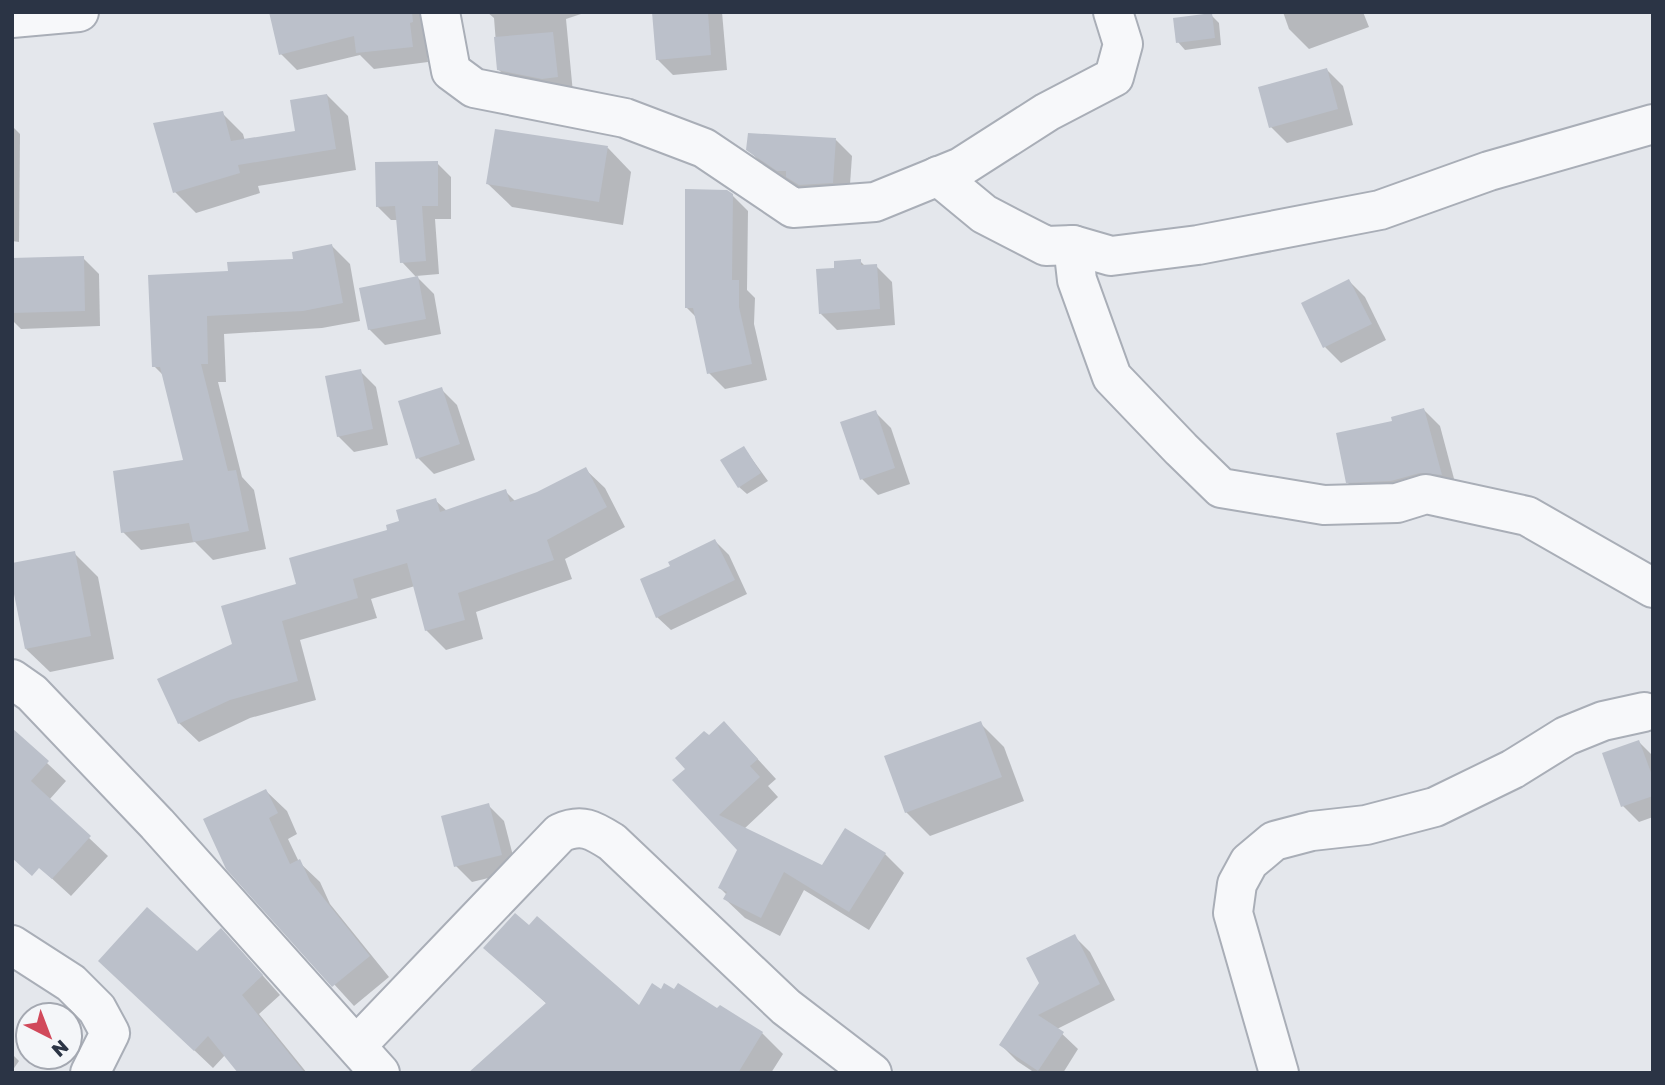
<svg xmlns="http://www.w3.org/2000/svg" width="1665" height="1085" font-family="'Golos Text',sans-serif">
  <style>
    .shadow { fill: #0003 }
    .building { fill: #bbc0ca }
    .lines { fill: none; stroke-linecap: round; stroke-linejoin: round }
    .minor-casing { stroke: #a9aeb7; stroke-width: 42 }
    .minor { stroke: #f7f8fa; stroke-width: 38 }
  </style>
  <rect width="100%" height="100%" fill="#e4e7ec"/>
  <g class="shadow">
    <path d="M271,12H418L423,18L428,62L374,69L360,55L297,70L281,54Z"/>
    <path d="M487,12H587L566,19L573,93L515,86L498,69L494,18Z"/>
    <path d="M654,12H722L727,70L673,75L657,59Z"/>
    <path d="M1283,12H1363L1369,27L1309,49L1289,29Z"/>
    <path d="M1211,15L1219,23L1221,45L1185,50L1178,42Z"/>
    <path d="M1327,70L1343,86L1353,125L1287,143L1271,127Z"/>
    <path d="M327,95L348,116L356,170L258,186L260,193L196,213L175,192L222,113L243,134L245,141L297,132Z"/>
    <path d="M12,126L20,134L19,242L12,241Z"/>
    <path d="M836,140L852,156L849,199L804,192L765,166L748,150Z"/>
    <path d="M608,148L631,172L623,225L512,207L488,184Z"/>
    <path d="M437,163L451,177V219H435L439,274L416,276L434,294L441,334L385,345L369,329L417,278L402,262L398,220H391L377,206Z"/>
    <path d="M732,195L748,211L747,290L755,298L754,324L767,380L725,389L709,373L697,318L686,307Z"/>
    <path d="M332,246L350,264L360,321L322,328L224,334L226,382H218L242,477L254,490L266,549L213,560L195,542L141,550L123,532L185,461L164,376L154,366L229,273L295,261Z"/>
    <path d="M83,258L99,274L100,326L21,329L12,320V260Z"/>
    <path d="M860,261L866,267L876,266L892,282L895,325L837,330L821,314L836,269Z"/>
    <path d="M1349,281L1365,297L1386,340L1341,363L1325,347Z"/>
    <path d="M360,371L376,387L388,445L354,452L338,436Z"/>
    <path d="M441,389L457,405L475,460L434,474L418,458Z"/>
    <path d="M1424,410L1440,426L1457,490L1363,498L1347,482L1395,423Z"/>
    <path d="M875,412L891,428L910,484L878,495L862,479L843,423Z"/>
    <path d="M744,448L768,481L747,494L739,487Z"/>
    <path d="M585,469L605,488L625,527L565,559L572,579L476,612L483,639L446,650L426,630L415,586L371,599L377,618L300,640L316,700L250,718L199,742L179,723L234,645L299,585L389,531L435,500L447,511L505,491L516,502L538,494Z"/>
    <path d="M715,541L729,555L747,594L671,630L657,617L672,567Z"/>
    <path d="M74,553L98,577L114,659L50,672L26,649Z"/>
    <path d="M980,723L1004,747L1024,801L930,836L906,812Z"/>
    <path d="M12,730L66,781L49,800L108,856L71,896L12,842Z"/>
    <path d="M709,737L743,743L776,779L768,786L778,797L744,829L823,868L885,854L904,873L869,930L804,890L780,936L745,918L725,899L727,895L720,888L739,850L687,769Z"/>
    <path d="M1639,742L1653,756V817L1639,822L1623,806Z"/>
    <path d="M266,791L287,811L297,834L288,839L299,862L320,882L330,904L389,977L354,1006L228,868Z"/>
    <path d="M488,805L504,821L517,871L472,882L456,866Z"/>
    <path d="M1074,936L1090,952L1115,1000L1057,1029L1078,1049L1063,1073H1035L1017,1061L1001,1045Z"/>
    <path d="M486,948L639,1007L662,991L718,1011L762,1033L783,1054L771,1073H471L547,1004Z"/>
    <path d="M239,949L280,995L259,1014L307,1073H241L226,1054L213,1068L119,979L197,954Z"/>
    <path d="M12,1054L19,1061L12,1071Z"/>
  </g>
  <g class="building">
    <path d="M269,12H412L413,22L410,23L413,47L356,53L354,36L279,55Z"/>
    <path d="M652,12H708L711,55L656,60Z"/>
    <path d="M1212,13L1215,38L1176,43L1173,18Z"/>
    <path d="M553,32L558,77L542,79L497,70L494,37Z"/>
    <path d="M1327,68L1338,109L1269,128L1258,87Z"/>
    <path d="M327,94L336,149L238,165L240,173L173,193L153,123L223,111L231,141L295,131L290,100Z"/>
    <path d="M495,129L608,146L599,202L486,184Z"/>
    <path d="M748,133L836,138L833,183L799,185L786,177V171H777L746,150Z"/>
    <path d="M438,161V206H422L426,261L400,263L395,206L376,207L375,162Z"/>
    <path d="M685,189L727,190L733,194L732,280H739V307L752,364L707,374L693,308H685Z"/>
    <path d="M332,244L343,303L303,311L207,316L208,364H201L228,471L236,470L249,531L193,542L189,523L121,533L113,471L183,460L160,367H152L148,275L228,271L227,262L293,259L292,252Z"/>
    <path d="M84,256L85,311L12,313V258Z"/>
    <path d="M861,259V265L877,264L880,309L819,314L816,269L834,268V261Z"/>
    <path d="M418,276L426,319L368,330L359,288Z"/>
    <path d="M1349,279L1372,324L1323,348L1301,303Z"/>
    <path d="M361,369L373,429L337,437L325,376Z"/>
    <path d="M442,387L460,444L416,459L398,401Z"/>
    <path d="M1424,408L1442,475L1420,473L1391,481L1346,483L1336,433L1392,421L1391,417Z"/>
    <path d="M876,410L895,468L860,480L840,422Z"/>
    <path d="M744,446L761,473L738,488L720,460Z"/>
    <path d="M586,467L607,507L547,540L554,560L458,593L465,620L425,631L407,563L353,579L358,598L282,621L298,681L230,700L178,724L157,679L232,644L221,606L296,584L289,558L387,530L386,525L399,521L396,510L436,498L440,512L506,489L510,502L537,492Z"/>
    <path d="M715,539L735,580L656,618L640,579L670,566L668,562Z"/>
    <path d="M75,551L91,636L25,649L12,584V563Z"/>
    <path d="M724,721L758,759L750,766L760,777L719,815L822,865L845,828L886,853L849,912L784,872L761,918L723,899L727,892L718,888L737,850L672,780L685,769L675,758L704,731L709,735Z"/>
    <path d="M981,721L1002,777L905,813L884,756Z"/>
    <path d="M12,728L49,761L31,781L91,836L52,879L39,868L32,876L12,858Z"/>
    <path d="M1639,740L1653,778V796L1621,807L1602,753Z"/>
    <path d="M266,789L278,813L269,818L290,864L300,859L310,881L370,956L332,987L226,869L203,819Z"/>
    <path d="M489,803L502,855L454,867L441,816Z"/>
    <path d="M147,907L197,951L221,928L263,975L242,995L305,1073H238L208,1036L194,1051L98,961Z"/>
    <path d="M515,913L529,925L537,916L639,1005L652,983L661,989L664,983L674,989L678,983L717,1008L720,1005L763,1032L738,1073H468L546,1003L483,948Z"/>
    <path d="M1075,934L1100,984L1038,1015L1064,1032L1038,1071L999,1045L1039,983L1026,958Z"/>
  </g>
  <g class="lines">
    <defs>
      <g id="minor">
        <path d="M440,12L451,71L474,88L625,118L704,148L793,208L875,202L961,167L1047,112L1114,77L1123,44L1113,12"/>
        <path d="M12,18L79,12"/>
        <path d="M938,176L984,214L1046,246L1073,245L1111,256L1198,245L1380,210L1489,171L1653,124"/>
        <path d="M1073,245L1077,280L1112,377L1181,449L1221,488L1324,505L1397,503L1426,494L1527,516L1653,588"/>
        <path d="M12,679L32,693L157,824L380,1073"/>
        <path d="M12,945L71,983L97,1009L110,1033L90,1073"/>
        <path d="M357,1045L560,833C582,823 593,830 612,842L786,1007L872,1073"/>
        <path d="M1279,1073L1233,913L1237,884L1249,862L1274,841L1312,831L1366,825L1435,807L1513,769L1566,736L1603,721L1644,712"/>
      </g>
    </defs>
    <use href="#minor" class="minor-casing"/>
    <use href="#minor" class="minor"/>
  </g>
  <rect width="1665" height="1085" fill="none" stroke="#2b3445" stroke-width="28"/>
  <g transform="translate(49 1036) rotate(138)"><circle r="33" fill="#f4f6f9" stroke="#a4a8b1" stroke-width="2"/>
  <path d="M0-5L12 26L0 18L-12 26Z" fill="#d1495b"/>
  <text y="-10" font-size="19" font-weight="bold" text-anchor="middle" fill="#2b3445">N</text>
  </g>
</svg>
